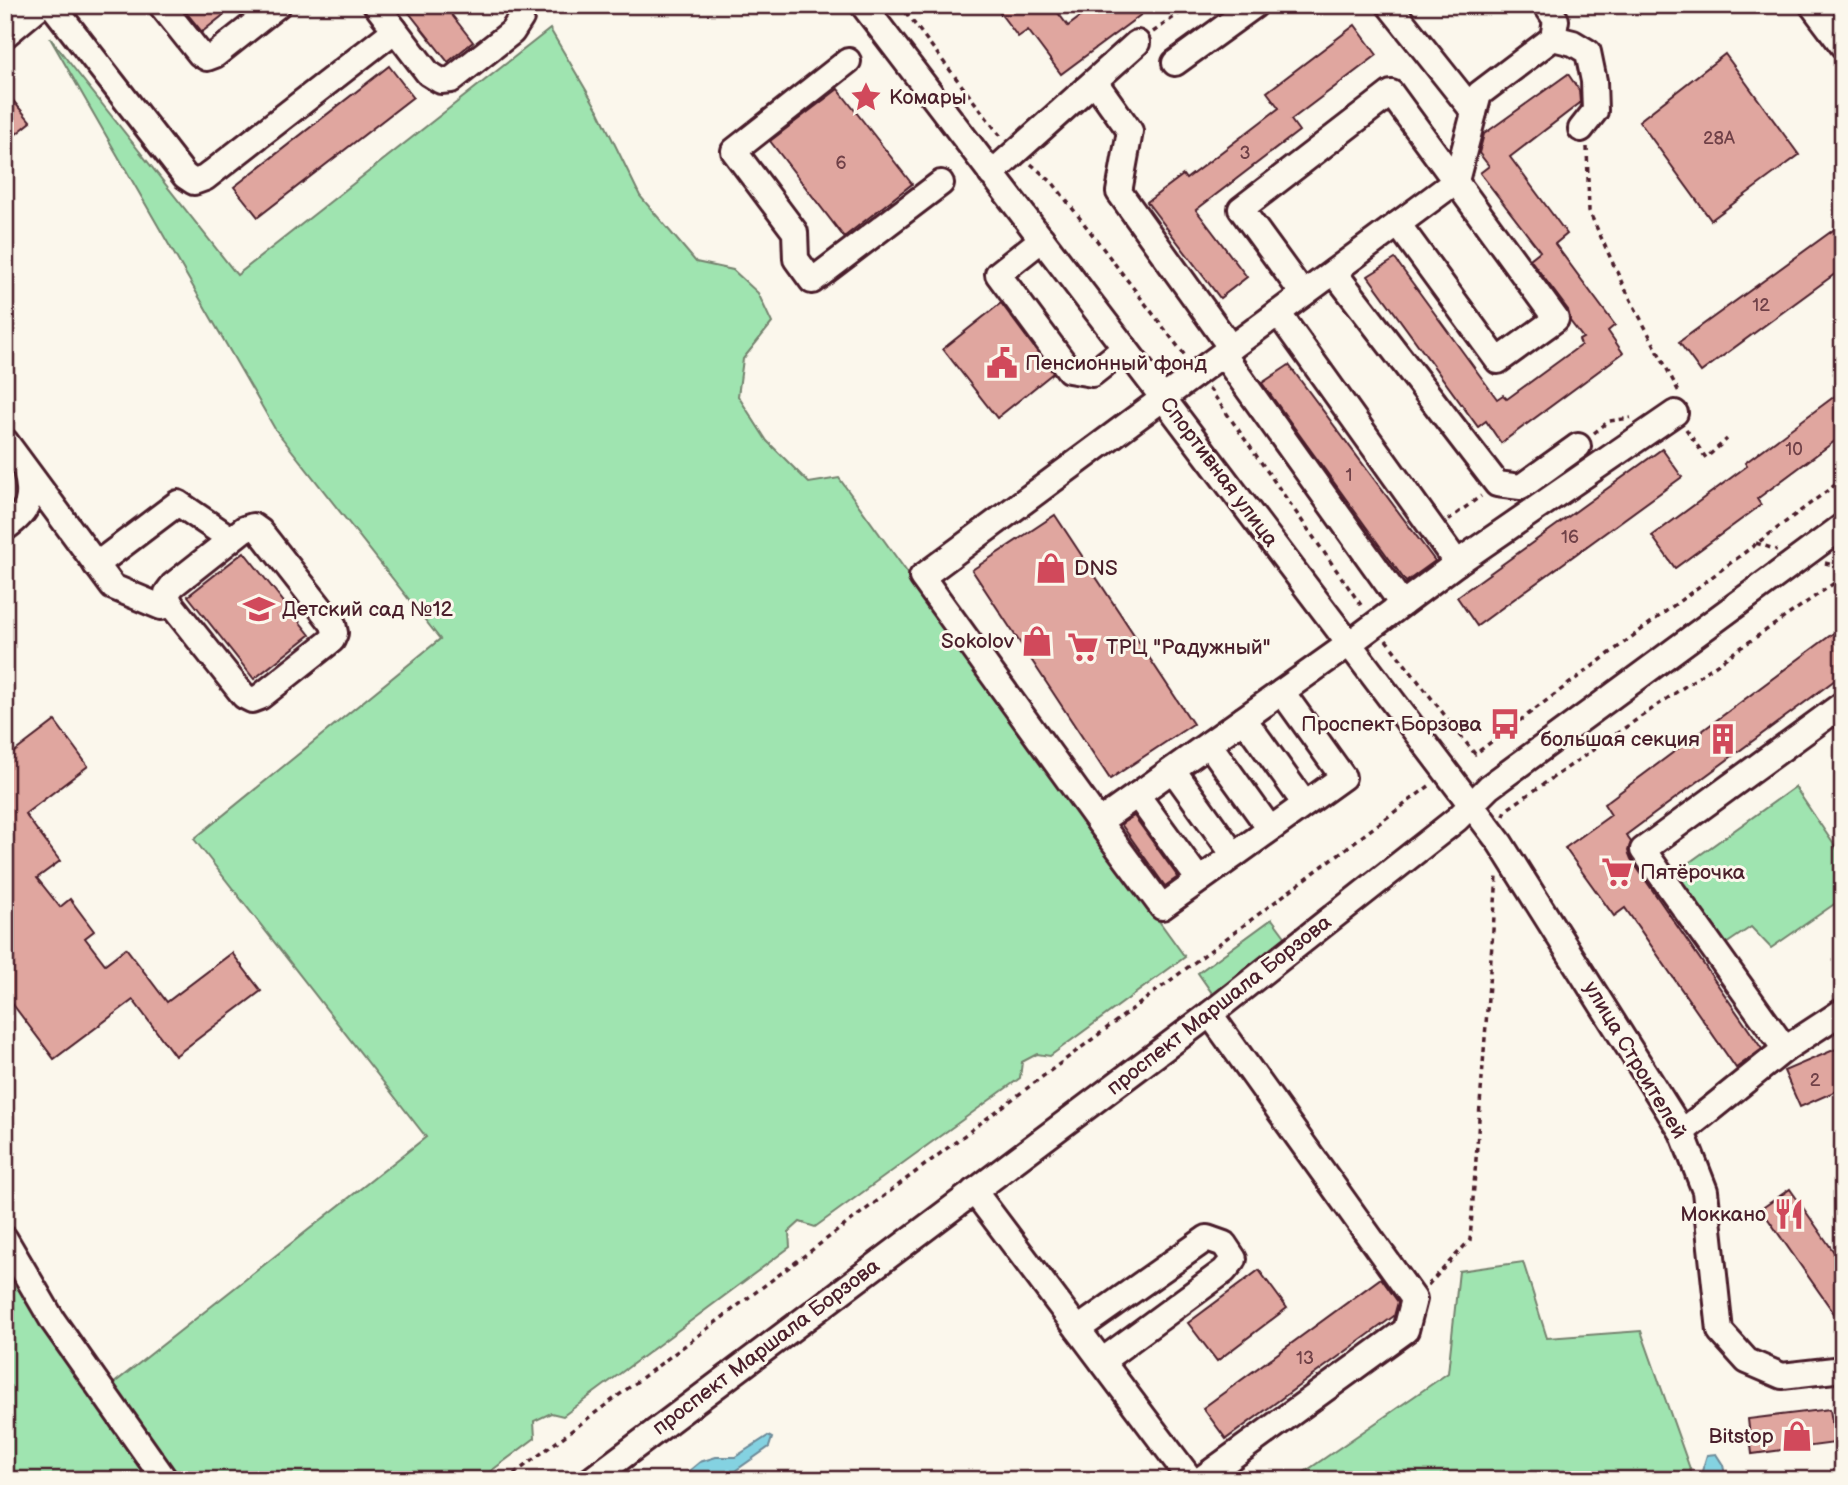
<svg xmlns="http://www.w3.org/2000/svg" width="1848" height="1485" font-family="'Balsamiq Sans',sans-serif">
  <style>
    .green { fill: #9fe4b0; stroke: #74826e; stroke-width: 2 }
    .water { fill: #84d2e1; stroke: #6d8a98; stroke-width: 2 }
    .building { fill: #e0a69f; stroke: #4a1f2b; stroke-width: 2 }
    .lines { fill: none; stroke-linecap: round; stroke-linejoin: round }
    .minor-casing { stroke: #4a1f2b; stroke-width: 30 }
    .path { stroke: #4a1f2b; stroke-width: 3.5; stroke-dasharray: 5 5; stroke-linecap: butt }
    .minor { stroke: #fbf7ec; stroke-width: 24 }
    .labels { text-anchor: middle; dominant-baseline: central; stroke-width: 6; stroke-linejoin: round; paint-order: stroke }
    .number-label { font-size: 18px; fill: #704148 }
    .poi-label { font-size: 21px; fill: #4a1f2b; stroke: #fbf7ec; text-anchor: start }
    .street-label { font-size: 21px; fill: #4a1f2b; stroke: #fbf7ec }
  </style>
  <rect width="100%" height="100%" fill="#fbf7ec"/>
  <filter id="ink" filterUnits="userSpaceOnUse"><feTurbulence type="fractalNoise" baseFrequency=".0143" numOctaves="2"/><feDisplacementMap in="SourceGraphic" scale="14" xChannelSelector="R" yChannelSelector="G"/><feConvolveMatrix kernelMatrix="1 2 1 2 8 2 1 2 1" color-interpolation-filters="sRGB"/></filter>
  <g filter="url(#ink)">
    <g class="green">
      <path d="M550,29L599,112L640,196L696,262L733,270L758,293L772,323L743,359L738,396L767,441L809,483L839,478L1185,957L1050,1056L1037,1054L1022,1062L1020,1078L815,1227L800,1222L789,1232L790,1247L563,1416L551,1413L534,1421L535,1438L479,1480H181L113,1384L426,1137L194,839L440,639L275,429L50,38L237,275Z"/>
      <path d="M1795,787L1843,858V898L1771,948L1751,927L1720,948L1669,877Z"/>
      <path d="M1272,919L1289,942L1214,996L1198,973Z"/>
      <path d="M1523,1262L1547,1338L1641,1331L1694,1480H1293L1448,1373L1459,1271Z"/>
      <path d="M5,1263L15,1282L150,1480H5Z"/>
    </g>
    <g class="water">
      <path d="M768,1436L772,1438L769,1447L722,1480H678L700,1462L716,1457H735Z"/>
      <path d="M1716,1454L1723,1465L1726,1480H1704L1702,1471L1707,1455Z"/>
    </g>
    <g class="building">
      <path d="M180,5H236L202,32Z"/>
      <path d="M403,5H444L473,42L448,62Z"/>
      <path d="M994,5H1052L1068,26L1096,5H1154L1061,74L1028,30L1018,37Z"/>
      <path d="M1355,25L1377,55L1291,120L1299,131L1196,210L1247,277L1220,298L1147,202L1183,175L1186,179L1279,108L1267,92Z"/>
      <path d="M1725,54L1799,155L1711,220L1639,121Z"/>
      <path d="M389,66L413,97L258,217L234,187Z"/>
      <path d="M1568,74L1579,90L1580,103L1510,157L1567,234L1555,244L1615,325L1608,331L1623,353L1501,443L1486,421L1478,427L1368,276L1395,259L1497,399L1503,395L1507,399L1581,345L1579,340L1583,338L1570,321L1568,310L1530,259L1540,251L1480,173L1489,166L1479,153L1484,134Z"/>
      <path d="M838,89L912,184L844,237L770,141Z"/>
      <path d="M5,91L31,122L5,143Z"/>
      <path d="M1843,223V268L1701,372L1679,342Z"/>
      <path d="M1001,303L1053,373L997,418L943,349Z"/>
      <path d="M1289,365L1435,561L1406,582L1262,383Z"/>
      <path d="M1843,390V435L1757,499L1761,505L1675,568L1652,536L1747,466L1745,463Z"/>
      <path d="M1662,449L1682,477L1477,626L1457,597Z"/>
      <path d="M1055,515L1193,724L1110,779L972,570Z"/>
      <path d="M244,552L310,635L254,679L188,596Z"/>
      <path d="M1843,626V674L1626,835L1631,842L1628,851L1631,859L1762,1049L1736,1068L1625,908L1614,916L1565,848L1611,815L1604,804Z"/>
      <path d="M55,721L88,766L25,814L60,861L37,878L60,907L70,899L94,931L85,938L105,964L126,948L167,1002L232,953L261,991L175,1056L133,1000L54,1059L5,994V846L11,841L5,833V759Z"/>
      <path d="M1134,816L1178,877L1165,886L1121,824Z"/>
      <path d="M1843,1046V1088L1800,1107L1784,1071Z"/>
      <path d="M1790,1189L1843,1265V1326L1761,1209Z"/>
      <path d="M1259,1270L1287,1308L1217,1361L1188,1323Z"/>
      <path d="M1381,1278L1398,1302L1394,1316L1226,1439L1203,1408Z"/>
      <path d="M1830,1409L1835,1443L1752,1454L1748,1419Z"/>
    </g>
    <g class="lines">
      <defs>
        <g id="minor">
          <path d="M52,5L185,176L194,182L205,178L395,30"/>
          <path d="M161,5L200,54L207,58L215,55L278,5"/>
          <path d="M376,5L428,73L441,81L451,80L512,32L521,18L518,5"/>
          <path d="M863,5L1163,398L1500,843L1682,1132L1705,1191L1720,1331L1747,1361L1782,1376L1843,1369"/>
          <path d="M1389,5L1474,112"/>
          <path d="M1546,5L1556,20L1553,38L1479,94L1456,181L922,577L1099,822L1349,644L1457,563L1675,413"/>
          <path d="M1812,5L1843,46"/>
          <path d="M5,35L41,5"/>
          <path d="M1553,38L1573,43L1588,52L1594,81L1595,111L1581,129"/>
          <path d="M848,61L734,151L795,232L796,259L812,281L941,183"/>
          <path d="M1175,63L1255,5"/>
          <path d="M1095,82L1130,131L1119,192L1231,348"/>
          <path d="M991,174L1137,43"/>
          <path d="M1042,239L998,274L1069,370L1092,374L1125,348"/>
          <path d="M1334,272L1497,484L1521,487L1578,446"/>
          <path d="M1303,294L1241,209L1391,93L1556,319L1498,361L1398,224"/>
          <path d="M1278,313L1457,563"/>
          <path d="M1223,354L1402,604"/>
          <path d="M5,441L113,587L161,607L170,603"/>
          <path d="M253,526L260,531L333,624L335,633L332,640L260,697L252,700L244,696L170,603L167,593L173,585L244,529Z"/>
          <path d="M5,528C30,511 33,499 26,471"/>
          <path d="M96,565L178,503L231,539"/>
          <path d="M1244,719L1305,804"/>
          <path d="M1209,744L1270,829"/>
          <path d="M1173,770L1234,855"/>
          <path d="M1137,795L1199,880"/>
          <path d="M1099,822L1162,907L1343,777L1282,692"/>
          <path d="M1785,1049L1643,850L1843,704"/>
          <path d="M1682,1132L1785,1049L1843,1011"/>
          <path d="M974,1191L1191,1480"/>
          <path d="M5,1239L53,1321L165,1480"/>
          <path d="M1078,1329L1207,1238L1224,1244L1234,1259L1224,1271L1102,1361"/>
          <path d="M591,1480L1210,1014L1457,819L1489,787L1843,526"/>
          <path d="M1200,1480L1406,1330L1414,1299L1210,1014"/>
        </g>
      </defs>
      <use href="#minor" class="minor-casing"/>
      <g class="path">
        <path d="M900,5L1002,138"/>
        <path d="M1153,32L1191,5"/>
        <path d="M1587,147L1589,211L1622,283L1680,394"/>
        <path d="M1031,164L1053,183L1186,357"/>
        <path d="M1209,388L1363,608"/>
        <path d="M1686,429L1706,458L1727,439"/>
        <path d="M1594,433L1609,421L1631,418"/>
        <path d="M1448,520L1481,496"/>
        <path d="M1756,543L1777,550"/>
        <path d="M1825,563L1843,567"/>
        <path d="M1386,640L1475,754L1843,479"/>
        <path d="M1504,816L1506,810L1843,577"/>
        <path d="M1428,1285L1470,1240L1497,876"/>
        <path d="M506,1480L1429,786"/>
      </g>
      <use href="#minor" class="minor"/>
    </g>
  </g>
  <defs>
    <symbol id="sight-bare" viewBox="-9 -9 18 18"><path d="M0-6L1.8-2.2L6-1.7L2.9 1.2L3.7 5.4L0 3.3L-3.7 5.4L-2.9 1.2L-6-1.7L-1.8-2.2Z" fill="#d1495b" stroke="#fbf7ec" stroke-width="2.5" paint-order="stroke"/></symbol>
    <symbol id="civic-bare" viewBox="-9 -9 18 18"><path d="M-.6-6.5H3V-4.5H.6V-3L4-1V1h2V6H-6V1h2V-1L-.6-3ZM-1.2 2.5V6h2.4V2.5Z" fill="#d1495b" stroke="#fbf7ec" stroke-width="2.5" paint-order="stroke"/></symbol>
    <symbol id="shop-bare" viewBox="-9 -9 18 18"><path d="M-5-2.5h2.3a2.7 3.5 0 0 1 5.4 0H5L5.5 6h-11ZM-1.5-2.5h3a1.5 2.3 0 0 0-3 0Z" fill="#d1495b" stroke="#fbf7ec" stroke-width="2.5" paint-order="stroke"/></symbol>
    <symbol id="school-bare" viewBox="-9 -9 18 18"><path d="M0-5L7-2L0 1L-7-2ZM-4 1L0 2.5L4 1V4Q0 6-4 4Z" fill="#d1495b" stroke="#fbf7ec" stroke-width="2.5" paint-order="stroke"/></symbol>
    <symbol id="supermarket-bare" viewBox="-9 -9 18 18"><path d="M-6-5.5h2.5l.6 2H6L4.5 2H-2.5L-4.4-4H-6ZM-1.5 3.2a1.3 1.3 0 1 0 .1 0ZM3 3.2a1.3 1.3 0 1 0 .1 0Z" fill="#d1495b" stroke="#fbf7ec" stroke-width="2.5" paint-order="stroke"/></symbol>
    <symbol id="bus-bare" viewBox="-9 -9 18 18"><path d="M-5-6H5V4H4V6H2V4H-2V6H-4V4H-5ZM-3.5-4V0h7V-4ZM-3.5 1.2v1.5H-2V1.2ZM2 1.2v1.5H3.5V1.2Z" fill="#d1495b" stroke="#fbf7ec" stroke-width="2.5" paint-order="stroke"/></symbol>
    <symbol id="building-bare" viewBox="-9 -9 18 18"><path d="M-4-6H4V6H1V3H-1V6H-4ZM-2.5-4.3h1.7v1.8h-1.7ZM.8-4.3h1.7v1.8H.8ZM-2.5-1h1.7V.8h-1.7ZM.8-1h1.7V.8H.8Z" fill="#d1495b" stroke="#fbf7ec" stroke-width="2.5" paint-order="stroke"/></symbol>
    <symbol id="restaurant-bare" viewBox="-9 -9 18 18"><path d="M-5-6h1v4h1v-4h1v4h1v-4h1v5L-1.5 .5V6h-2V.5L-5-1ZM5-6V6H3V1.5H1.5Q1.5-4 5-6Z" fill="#d1495b" stroke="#fbf7ec" stroke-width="2.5" paint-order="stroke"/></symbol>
  </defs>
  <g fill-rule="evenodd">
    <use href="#sight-bare" x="844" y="75" width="44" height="44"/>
    <use href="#civic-bare" x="980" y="341" width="44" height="44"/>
    <use href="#shop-bare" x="1029" y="546" width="44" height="44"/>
    <use href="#school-bare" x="237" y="587" width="44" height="44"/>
    <use href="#shop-bare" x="1015" y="619" width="44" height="44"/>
    <use href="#supermarket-bare" x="1061" y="625" width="44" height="44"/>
    <use href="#bus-bare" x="1483" y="702" width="44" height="44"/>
    <use href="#building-bare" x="1701" y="717" width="44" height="44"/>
    <use href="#supermarket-bare" x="1595" y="850" width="44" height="44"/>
    <use href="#restaurant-bare" x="1767" y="1192" width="44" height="44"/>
    <use href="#shop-bare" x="1775" y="1414" width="44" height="44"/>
  </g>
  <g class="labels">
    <g class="number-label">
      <text x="1719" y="138">28А</text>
      <text x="1245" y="153">3</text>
      <text x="841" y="163">6</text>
      <text x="1761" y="305">12</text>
      <text x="1794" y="449">10</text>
      <text x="1349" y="475">1</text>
      <text x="1570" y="537">16</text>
      <text x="1815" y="1080">2</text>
      <text x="1305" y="1358">13</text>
    </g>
    <g class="poi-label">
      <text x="889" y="97">Комары</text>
      <text x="1025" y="363">Пенсионный фонд</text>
      <text x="1074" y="568">DNS</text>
      <text x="282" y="609">Детский сад №12</text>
      <text x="1014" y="641" text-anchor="end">Sokolov</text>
      <text x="1106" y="647">ТРЦ "Радужный"</text>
      <text x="1482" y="724" text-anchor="end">Проспект Борзова</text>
      <text x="1700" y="739" text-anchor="end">большая секция</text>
      <text x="1640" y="872">Пятёрочка</text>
      <text x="1766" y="1214" text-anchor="end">Моккано</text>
      <text x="1774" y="1436" text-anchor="end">Bitstop</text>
    </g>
    <g class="street-label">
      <text transform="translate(1219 472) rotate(53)">Спортивная улица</text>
      <text transform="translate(1219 1005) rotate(-38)">проспект Маршала Борзова</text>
      <text transform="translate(1635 1060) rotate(59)">улица Строителей</text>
      <text transform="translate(766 1347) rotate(-37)">проспект Маршала Борзова</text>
    </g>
  </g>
  <rect width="1848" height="1485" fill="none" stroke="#fbf7ec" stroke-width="28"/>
  <rect x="14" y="14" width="1820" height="1457" fill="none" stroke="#4a1f2b" stroke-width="2.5" filter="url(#ink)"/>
</svg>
